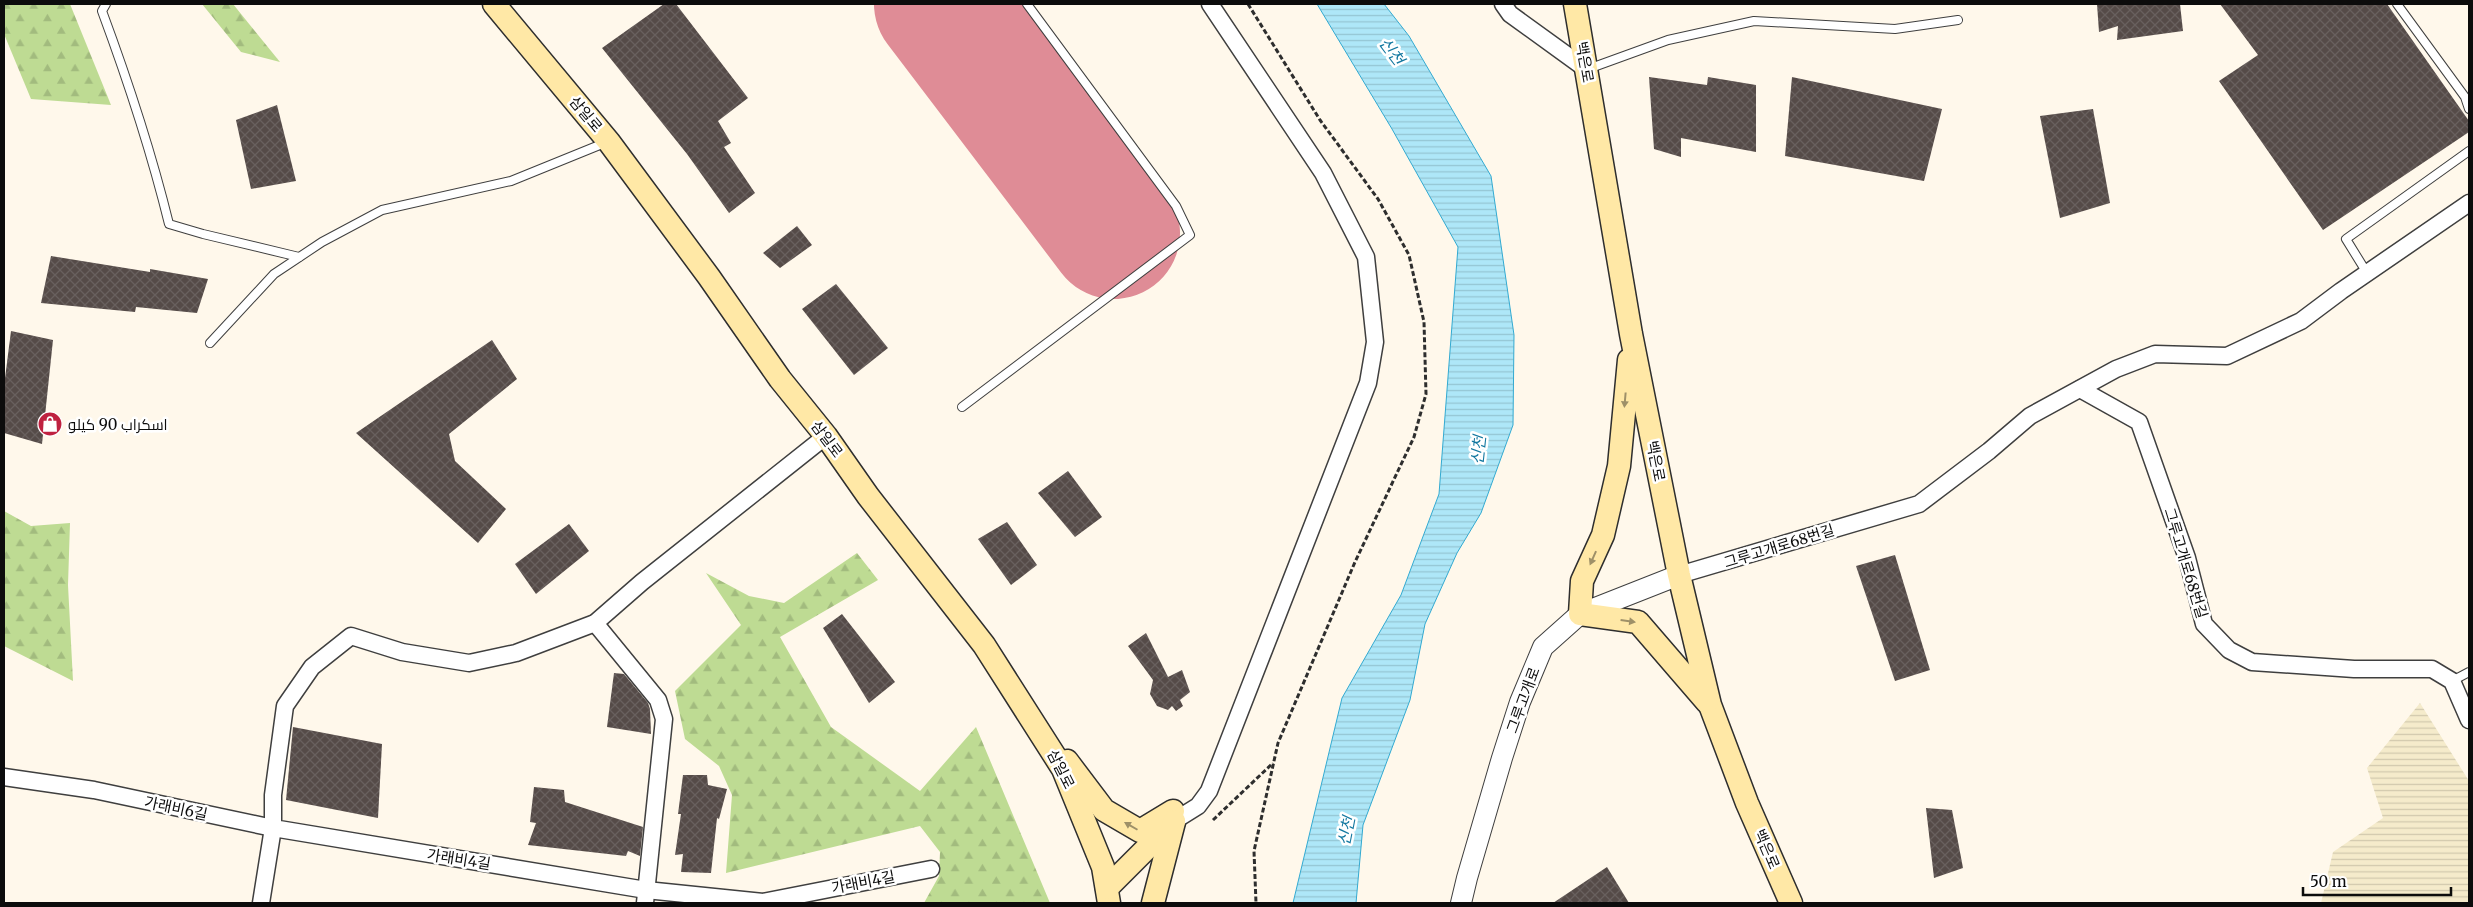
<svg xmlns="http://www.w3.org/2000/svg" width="2473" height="907" font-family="Merriweather,Cairo,'Noto Sans KR',serif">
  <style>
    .farmland { fill: url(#farmland-rules) }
    .forest { fill: url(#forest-firs) }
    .water { fill: url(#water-rules); stroke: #33aad1 }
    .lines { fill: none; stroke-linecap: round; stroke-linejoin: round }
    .runway { stroke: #df8c96; stroke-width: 132 }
    .building { fill: url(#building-cross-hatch) }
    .service-casing { stroke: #3f3f3f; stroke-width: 10 }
    .minor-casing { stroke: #3f3f3f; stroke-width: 19 }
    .tertiary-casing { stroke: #3f3f3f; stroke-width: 22 }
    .secondary-casing { stroke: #2e2e2e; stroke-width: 25 }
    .path { stroke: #2e2e2e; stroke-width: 3; stroke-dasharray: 5 2.5; stroke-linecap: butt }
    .service { stroke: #fff; stroke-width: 8 }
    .minor { stroke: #fff; stroke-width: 16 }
    .tertiary { stroke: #fff; stroke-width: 20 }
    .secondary { stroke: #ffe8a6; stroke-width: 22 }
    .oneway { fill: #9e9068 }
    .labels { text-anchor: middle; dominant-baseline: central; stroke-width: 5; stroke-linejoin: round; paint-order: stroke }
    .street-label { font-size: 15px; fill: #0c0c0c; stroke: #fff }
    .poi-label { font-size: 15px; fill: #0c0c0c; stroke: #fff; text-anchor: start }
    .water-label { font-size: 16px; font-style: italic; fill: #1378a0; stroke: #fff }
  </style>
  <defs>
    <pattern id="farmland-rules" width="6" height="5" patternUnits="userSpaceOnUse" patternTransform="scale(1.25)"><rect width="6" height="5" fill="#f5ebcb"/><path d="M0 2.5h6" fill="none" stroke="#d1c8ad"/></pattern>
    <pattern id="forest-firs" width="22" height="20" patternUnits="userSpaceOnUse" patternTransform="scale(1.25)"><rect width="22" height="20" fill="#bedb93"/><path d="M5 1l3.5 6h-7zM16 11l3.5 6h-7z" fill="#a2bb7e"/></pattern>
    <pattern id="water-rules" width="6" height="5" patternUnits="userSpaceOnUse" patternTransform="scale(1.25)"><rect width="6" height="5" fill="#aee7f8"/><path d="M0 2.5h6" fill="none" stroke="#94c5d3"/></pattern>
    <pattern id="building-cross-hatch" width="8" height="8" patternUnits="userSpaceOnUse" patternTransform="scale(1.25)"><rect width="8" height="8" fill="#554b48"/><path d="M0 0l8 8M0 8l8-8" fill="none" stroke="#68605e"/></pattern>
  </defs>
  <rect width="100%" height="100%" fill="#fff8eb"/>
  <path class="farmland" d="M2420,703L2469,781V903H2321L2333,852L2383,818L2367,768Z"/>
  <g class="forest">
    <path d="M4,4H70L111,105L31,99L4,34Z"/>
    <path d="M202,4H233L280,62L241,52Z"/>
    <path d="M4,511L31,526L70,523L68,585L73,681L4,646Z"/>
    <path d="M857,553L878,580L780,637L831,727L920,791L976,727L1050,903H924L939,876L940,852L920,826L726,873L732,795L719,766L685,739L675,691L741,625L706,573L749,596L784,603Z"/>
  </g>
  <path class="water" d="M1317,4H1384L1409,36L1491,176L1514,335L1513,425L1481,513L1457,553L1425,624L1410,700L1363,825L1356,903H1293L1342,698L1401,595L1439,494L1458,247L1392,129Z"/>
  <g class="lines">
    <path class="runway" d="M940,4L1114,233"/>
  </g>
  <g class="building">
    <path d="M664,4H676L748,98L718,121L731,143L724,147L755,193L729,213L687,154L602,48Z"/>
    <path d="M2097,4H2180L2183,31L2117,40L2118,26L2099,32Z"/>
    <path d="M2220,4H2387L2469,121V132L2323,230L2219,81L2258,55Z"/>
    <path d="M1649,77L1707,85L1708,77L1756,85V152L1681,138V157L1654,149Z"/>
    <path d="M1792,77L1942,109L1924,181L1785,156Z"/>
    <path d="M277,105L296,181L251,189L236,120Z"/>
    <path d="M2093,109L2110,203L2060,218L2040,116Z"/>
    <path d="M797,226L812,245L780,268L763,253Z"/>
    <path d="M51,256L150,272V269L208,279L197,313L136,307L135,312L41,303Z"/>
    <path d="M836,284L888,348L854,375L802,309Z"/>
    <path d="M11,331L53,340L42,444L4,433V386Z"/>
    <path d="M492,340L517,379L449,434L455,461L506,509L478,543L356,433Z"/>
    <path d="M1068,471L1102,517L1075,537L1038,493Z"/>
    <path d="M1007,522L1037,565L1011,585L978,539Z"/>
    <path d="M569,524L589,551L536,594L515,564Z"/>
    <path d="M1895,555L1930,670L1895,681L1856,566Z"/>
    <path d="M842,614L895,682L869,703L823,628Z"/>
    <path d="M1146,633L1168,677L1182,670L1190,692L1180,700L1183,706L1176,711L1172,706L1168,710L1157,706L1150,694L1153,680L1128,646Z"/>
    <path d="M614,673L624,674L648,703L650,709L651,734L607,727Z"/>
    <path d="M293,727L382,744L378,818L286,800Z"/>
    <path d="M683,775H707L708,785L727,789L719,819L717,818L711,873L681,872L683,854L675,855L681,814H678Z"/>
    <path d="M534,787L564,790L565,802L643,827L640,856L628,851L626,856L528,845L536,823L530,822Z"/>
    <path d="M1926,808L1952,810L1963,868L1934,878Z"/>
    <path d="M1607,867L1629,903H1553Z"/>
  </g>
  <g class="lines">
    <defs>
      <g id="service">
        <path d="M106,4L102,11C128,81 151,151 169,224L203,234L299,257"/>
        <path d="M2397,4L2465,97L2469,109"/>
        <path d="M1588,69L1668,40L1754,21L1895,29L1958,20"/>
        <path d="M2367,273L2346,239L2469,151"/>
        <path d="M210,343L274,274L322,242L382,210L511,181L607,142"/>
        <path d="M962,407L1190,235L1176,206L1027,4"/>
        <path d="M2452,681L2469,672"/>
      </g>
      <g id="minor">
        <path d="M1503,4L1510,14L1586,69"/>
        <path d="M2080,389L2139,422L2187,558L2204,624L2229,650L2252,662L2354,669H2432L2452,681L2469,720"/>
        <path d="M826,436L642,582L595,623L516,653L469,663L402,652L351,636L312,667L285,706L273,795V828L646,890L763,902L931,869"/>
        <path d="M1679,575L1919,504L1989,451L2030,416L2116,369L2155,354L2227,356L2301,321L2341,291L2469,203"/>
        <path d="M595,623L658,700L664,719L645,903"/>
        <path d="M4,777L94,790L273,828L261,903"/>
        <path d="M1174,821L1198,806L1209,791L1368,383L1375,342L1366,257L1323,173L1210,4"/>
      </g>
      <path id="tertiary" d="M1461,903L1467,878L1502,758L1520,702L1543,647L1580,614L1679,575"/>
      <g id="secondary">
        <path d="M494,4L609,142L709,277L780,379L826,436L868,496L984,645L1063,769L1103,867L1109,903"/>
        <path d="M1575,4L1631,334L1679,575L1710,705L1747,803L1791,903"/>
        <path d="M1629,360L1619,466L1603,535L1582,581L1580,614L1638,622L1707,702"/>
        <path d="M1067,761L1104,810L1140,831L1173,811"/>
        <path d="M1107,888L1174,821"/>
        <path d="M1153,903L1174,822"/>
      </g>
    </defs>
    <use href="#service" class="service-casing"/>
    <use href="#minor" class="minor-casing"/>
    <use href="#tertiary" class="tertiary-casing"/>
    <use href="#secondary" class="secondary-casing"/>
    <g class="path">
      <path d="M1248,4L1320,120L1378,199L1409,255L1424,322L1426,394L1414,437L1355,562L1278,743L1254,851L1256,903"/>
      <path d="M1213,820L1273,763"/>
    </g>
    <use href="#service" class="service"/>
    <use href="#minor" class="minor"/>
    <use href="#tertiary" class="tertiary"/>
    <use href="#secondary" class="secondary"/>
  </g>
  <defs><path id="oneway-solid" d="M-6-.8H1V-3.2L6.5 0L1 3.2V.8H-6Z" transform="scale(1.25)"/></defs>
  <g class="oneway">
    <use href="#oneway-solid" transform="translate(1625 400) rotate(95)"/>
    <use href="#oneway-solid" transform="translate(1593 558) rotate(114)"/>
    <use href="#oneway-solid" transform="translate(1628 621) rotate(8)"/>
    <use href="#oneway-solid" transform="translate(1131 826) rotate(-150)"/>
  </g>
  <defs>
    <symbol id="shop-disc" viewBox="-11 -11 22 22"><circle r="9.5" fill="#bf2140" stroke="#fff"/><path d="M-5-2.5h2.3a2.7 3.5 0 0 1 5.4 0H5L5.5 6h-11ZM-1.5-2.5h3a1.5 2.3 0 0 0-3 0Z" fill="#fff"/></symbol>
  </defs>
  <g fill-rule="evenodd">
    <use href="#shop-disc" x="36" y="410" width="28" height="28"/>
  </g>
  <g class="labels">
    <g class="street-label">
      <text transform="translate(1585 62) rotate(80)">백은로</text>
      <text transform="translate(586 114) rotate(50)">삼일로</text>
      <text transform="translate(827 439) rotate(53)">삼일로</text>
      <text transform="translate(1656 461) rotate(79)">백은로</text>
      <text transform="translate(1779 546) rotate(-17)">그루고개로68번길</text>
      <text transform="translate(2186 563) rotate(73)">그루고개로68번길</text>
      <text transform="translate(1523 700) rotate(-70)">그루고개로</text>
      <text transform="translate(1061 769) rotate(63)">삼일로</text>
      <text transform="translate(176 808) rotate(12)">가래비6길</text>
      <text transform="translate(1767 849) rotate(67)">백은로</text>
      <text transform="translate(459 859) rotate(9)">가래비4길</text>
      <text transform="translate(863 882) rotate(-11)">가래비4길</text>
    </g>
    <g class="poi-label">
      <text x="68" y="424">اسكراب 90 كيلو</text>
    </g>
    <g class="water-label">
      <text transform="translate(1392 51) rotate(53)">신천</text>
      <text transform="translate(1478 450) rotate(-84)">신천</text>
      <text transform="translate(1346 831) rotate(-79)">신천</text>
    </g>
  </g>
  <rect width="2473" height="907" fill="none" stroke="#0c0c0c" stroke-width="10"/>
  <path d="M2303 887v8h148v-8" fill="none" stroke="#0c0c0c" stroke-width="2.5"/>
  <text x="2310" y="887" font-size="15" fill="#0c0c0c" stroke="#ffffff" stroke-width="4" paint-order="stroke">50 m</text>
</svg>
